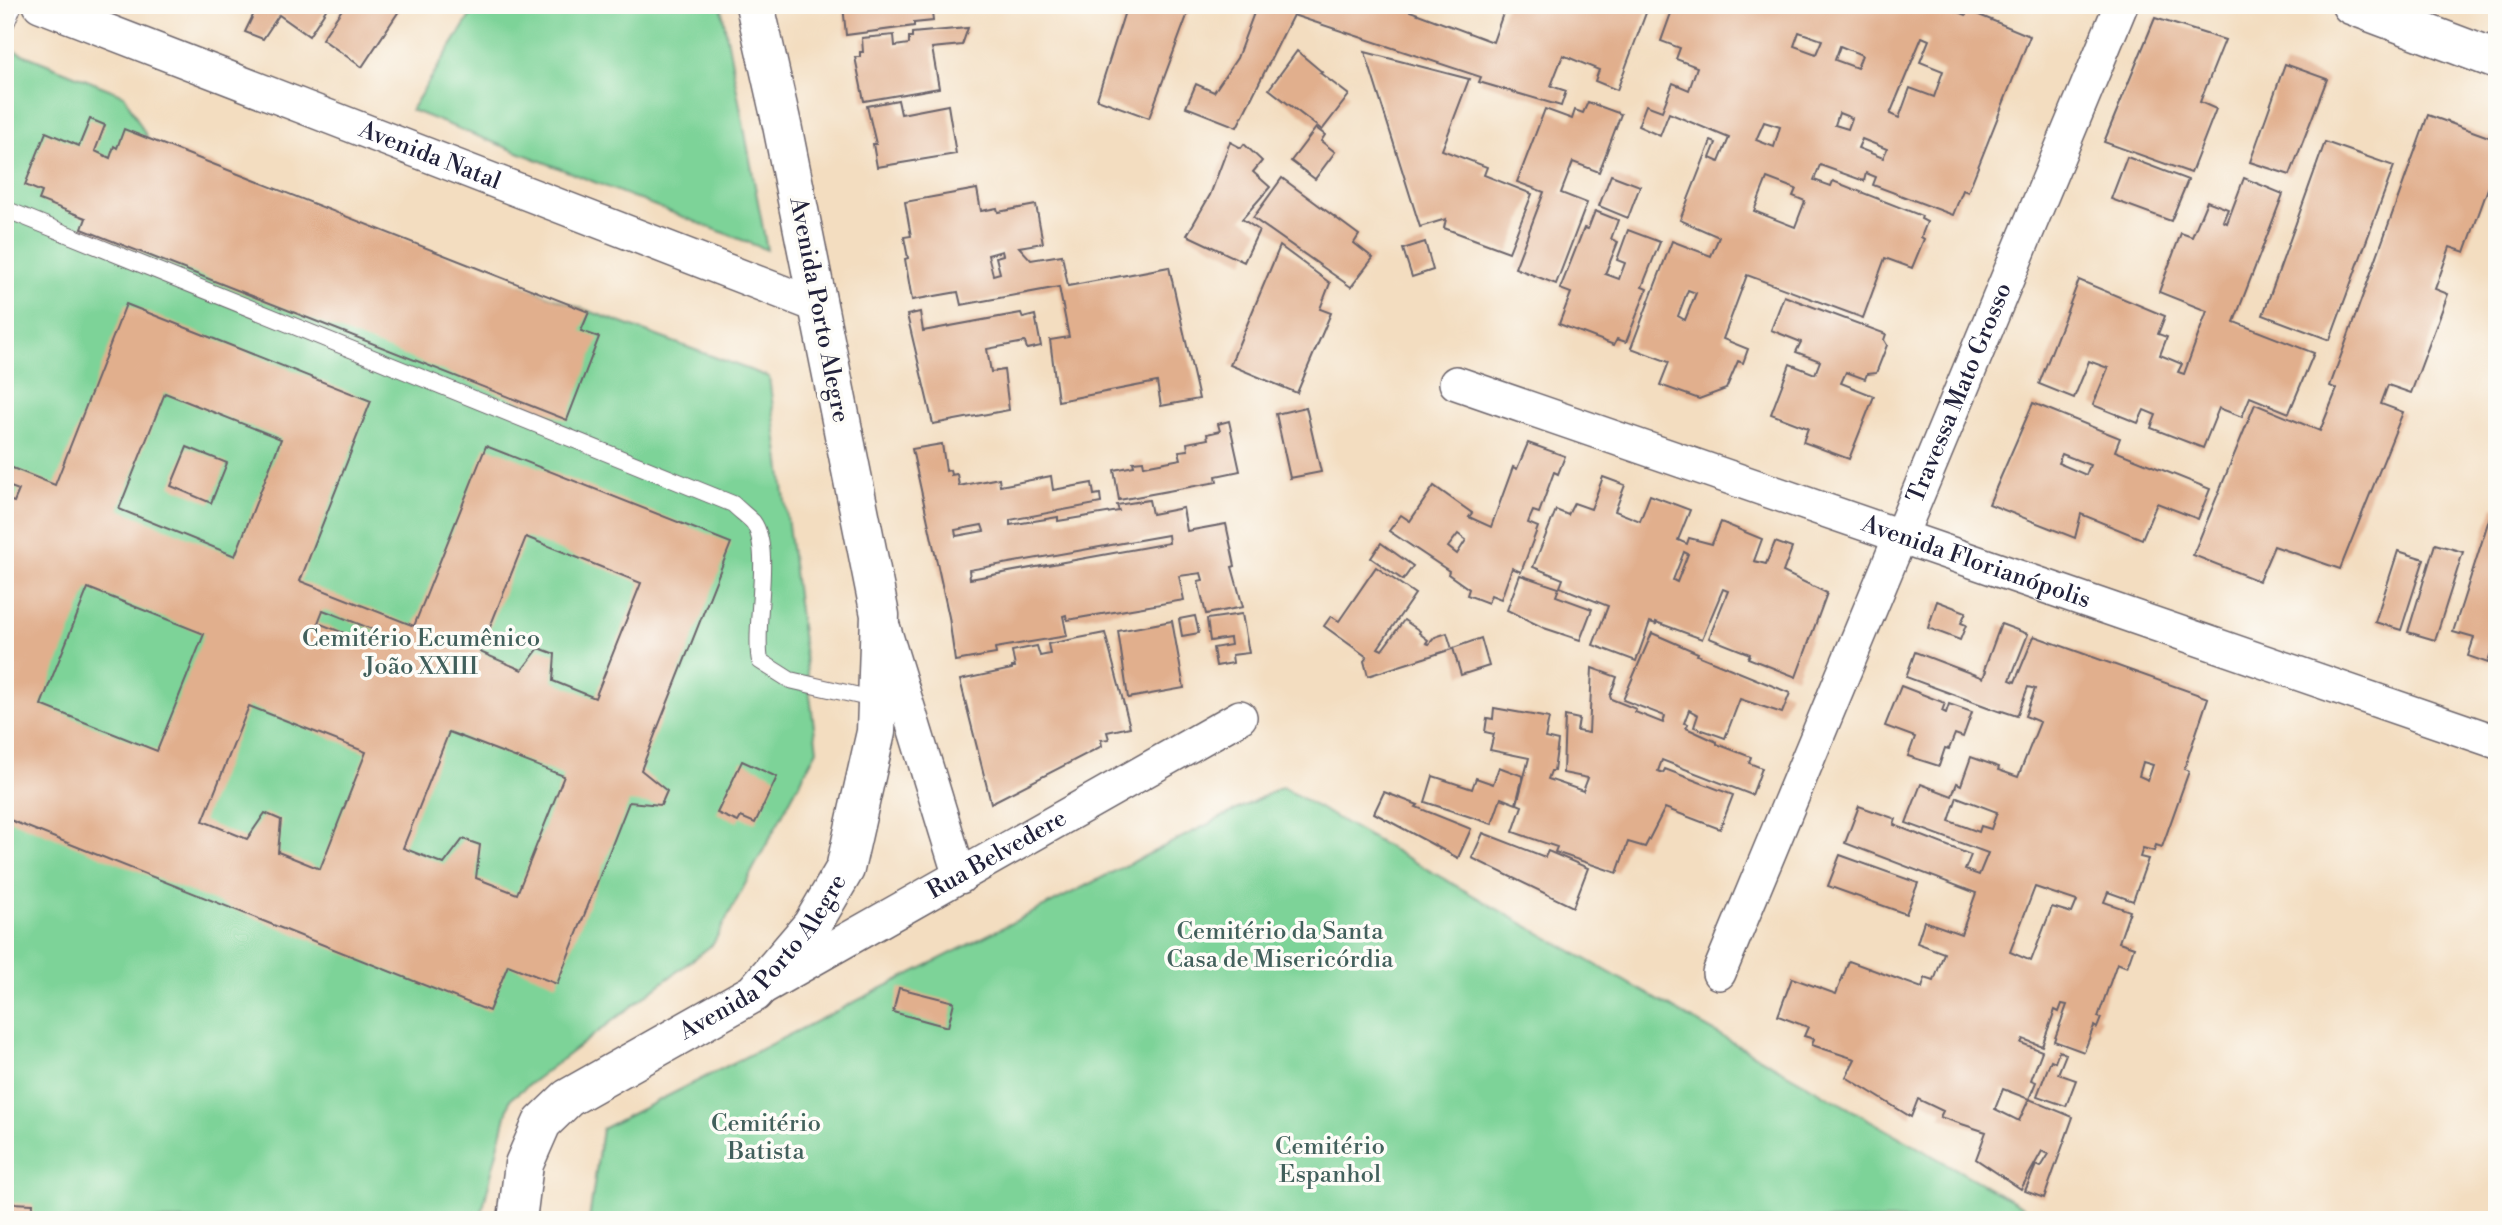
<svg xmlns="http://www.w3.org/2000/svg" width="2502" height="1225" font-family="'Libre Bodoni',serif">
  <style>
    .green { fill: #7dd398; stroke: #507a6a; stroke-width: 2 }
    .building { fill: #e1af8d; fill-rule: evenodd }
    .lines { fill: none; stroke-linecap: round; stroke-linejoin: round }
    .service-casing { stroke: #6b636a; stroke-width: 18 }
    .minor-casing { stroke: #6b636a; stroke-width: 36 }
    .tertiary-casing { stroke: #6b636a; stroke-width: 41 }
    .service { stroke: #fff; stroke-width: 16 }
    .minor { stroke: #fff; stroke-width: 33 }
    .tertiary { stroke: #fff; stroke-width: 38 }
    .labels { text-anchor: middle; dominant-baseline: central; stroke-width: 7; stroke-linejoin: round; paint-order: stroke }
    .street-label { font-size: 24px; fill: #22223b; stroke: #fdfcf7 }
    .park-label { font-size: 24px; fill: #42605c; stroke: #fdfcf7 }
  </style>
  <rect width="100%" height="100%" fill="#fdfcf7"/>
  <filter id="ink" filterUnits="userSpaceOnUse"><feTurbulence type="fractalNoise" baseFrequency=".0143" numOctaves="2"/><feDisplacementMap in="SourceGraphic" scale="14" xChannelSelector="R" yChannelSelector="G"/><feConvolveMatrix kernelMatrix="1 2 1 2 8 2 1 2 1" color-interpolation-filters="sRGB"/></filter>
  <filter id="wash" filterUnits="userSpaceOnUse"><feTurbulence type="fractalNoise" baseFrequency=".00686" numOctaves="4" result="noise"/><feDisplacementMap in="SourceGraphic" scale="28" xChannelSelector="R" yChannelSelector="G"/><feGaussianBlur stdDeviation="1.57" result="paint"/><feColorMatrix in="noise" values="0 0 0 0 0 0 0 0 0 0 0 0 0 0 0 0 0 1.4 0 .05"/><feComposite in="paint" operator="in"/></filter>
  <g filter="url(#wash)">
    <rect width="100%" height="100%" fill="#f3ddc0"/>
    <g class="green">
      <path d="M477,5H721L767,250L411,110Z"/>
      <path d="M5,47L124,95L155,152L769,377L817,750L713,944L510,1099L480,1220H5Z"/>
      <path d="M1282,787L2046,1220H589L602,1129Z"/>
    </g>
    <g id="blocks">
      <g class="building">
        <path d="M258,5H329L309,36L279,15L263,39L245,32Z"/>
        <path d="M345,5H403L362,67L322,39Z"/>
        <path d="M843,5H931L933,21L914,23V26L846,35Z"/>
        <path d="M1127,5H1191L1149,118L1097,99Z"/>
        <path d="M1257,5H1281L1291,9L1292,5H1394L1493,42L1506,5H1649L1617,90L1595,81L1599,70L1563,55L1551,86L1566,91L1561,106L1479,82L1481,77L1293,15L1237,127L1186,107L1196,84L1214,92L1237,58Z"/>
        <path d="M1674,5H1941L1966,15L1967,10L2030,36L1968,192L1963,190L1953,215L1873,185L1876,177L1866,173L1864,181L1820,165L1814,180L1831,186L1833,181L1922,216L1921,219L1927,222L1921,237L1924,239L1912,268L1885,258L1863,318L1747,275L1723,339L1748,349L1743,363L1738,361L1726,389L1699,399L1660,385L1669,362L1631,348L1672,241L1711,256L1719,237L1680,220L1711,141L1716,143L1710,158L1719,162L1729,138L1669,113L1660,136L1638,126L1646,105L1662,111L1673,83L1689,90L1697,67L1676,59L1680,48L1661,41ZM1799,32L1822,40L1816,54L1794,46ZM1922,37L1929,40L1920,62L1943,71L1934,97L1910,88L1899,118L1890,114ZM1840,46L1862,55L1857,68L1835,60ZM1839,113L1852,118L1848,129L1835,125ZM1764,122L1780,127L1774,147L1756,140ZM1862,139L1887,149L1883,158L1858,148ZM1767,178L1796,189L1793,196L1805,201L1795,227L1754,211ZM1688,290L1696,293L1685,320L1678,316Z"/>
        <path d="M2155,18L2225,40L2200,102L2216,109L2191,173L2104,142Z"/>
        <path d="M968,28L962,45L932,48L939,88L864,101L855,57H860V52H863L862,38L894,35L895,46L909,44V37H912V33Z"/>
        <path d="M1297,51L1322,72L1320,73L1349,95L1322,130L1269,89Z"/>
        <path d="M1365,52L1469,79L1442,150L1487,167L1484,175L1532,194L1509,252L1444,228L1446,219L1420,227Z"/>
        <path d="M2285,64L2327,79L2290,175L2250,162Z"/>
        <path d="M898,100L901,114L948,105L956,154L877,167L873,144H876L867,106Z"/>
        <path d="M1588,102L1621,114L1599,172L1573,162L1561,193L1587,203L1556,284L1515,268L1544,192L1517,182L1545,109L1572,119L1575,110L1583,113Z"/>
        <path d="M2428,115L2497,140V182L2491,180L2465,252L2450,247L2435,289L2448,294L2411,393L2388,385L2381,404L2403,412L2340,569L2274,546L2259,581L2193,555L2255,404L2320,431L2337,389L2330,386Z"/>
        <path d="M90,119L105,125L95,151L110,158L114,146L117,148L124,129L589,312L581,331L599,337L567,420L82,229L86,218L39,200L42,192L25,185L46,132L79,146Z"/>
        <path d="M1316,128L1325,135L1321,141L1335,152L1315,179L1291,161Z"/>
        <path d="M1230,142L1241,148L1244,144L1262,161L1253,172L1270,187L1242,219L1259,230L1244,262L1187,235L1210,195Z"/>
        <path d="M2325,142L2394,166L2330,340L2263,315Z"/>
        <path d="M2127,157L2188,180L2171,221L2111,199Z"/>
        <path d="M1611,175L1640,186L1628,218L1599,206Z"/>
        <path d="M1282,178L1359,235L1354,243L1373,258L1351,287L1253,218Z"/>
        <path d="M2244,178L2283,194L2234,322L2314,353L2289,413L2250,397L2242,417L2219,408L2203,448L2151,428L2156,415L2144,410L2138,423L2093,405L2108,368L2089,361L2074,398L2039,384L2079,280L2165,316L2158,334L2167,337L2160,355L2182,364L2178,372L2184,374L2207,311L2159,292L2181,233L2192,237L2207,201L2228,209L2223,221L2227,223Z"/>
        <path d="M977,189L981,211L997,208L998,212L1036,205L1043,243L1019,247L1031,260L1062,255L1068,286L1169,267L1199,399L1161,406L1157,382L1058,401L1050,340L1069,337L1059,287L961,305L958,292L912,300L905,259L908,258L904,237L911,236L905,202ZM1002,251L1003,255L996,257L1000,273L993,275L988,255Z"/>
        <path d="M1595,211L1618,220L1611,239L1618,242L1605,274L1619,279L1625,263L1617,260L1628,230L1660,242L1642,287L1647,289L1626,342L1617,339L1614,345L1559,324L1571,293L1560,289L1584,228L1588,229Z"/>
        <path d="M1425,242L1433,270L1412,277L1403,249Z"/>
        <path d="M1280,246L1330,283L1320,309L1331,313L1297,393L1230,365Z"/>
        <path d="M1784,296L1886,334L1884,340L1887,345L1876,373L1867,374L1865,379L1846,372L1841,383L1874,396L1849,459L1803,442L1808,428L1771,414L1790,364L1815,374L1820,361L1796,352L1801,342L1771,330Z"/>
        <path d="M126,304L371,401L300,581L414,626L486,446L731,543L641,770L667,791L661,805L629,802L557,984L508,965L489,1011L5,818V499L14,502L19,490L5,485V465L55,485ZM165,393L281,439L235,556L119,509ZM526,537L641,583L595,698L553,681L555,654L539,648L522,670L480,652ZM88,588L204,634L157,751L41,705ZM323,610L377,631L372,644L318,623ZM249,706L366,752L320,869L278,852L281,820L265,813L247,839L203,821ZM449,732L564,776L517,894L476,878L480,845L463,839L444,864L403,848Z"/>
        <path d="M920,312L923,331L1021,313L1023,318L1035,315L1041,346L1027,349L1025,342L987,349L991,372L1004,370L1009,410L933,424L907,315Z"/>
        <path d="M2033,403L2120,438L2115,451L2210,489L2198,519L2157,503L2142,539L2081,514L2075,538L1989,504ZM2062,454L2090,465L2086,475L2058,463Z"/>
        <path d="M1306,407L1321,472L1290,478L1276,414Z"/>
        <path d="M1229,421L1240,471L1216,476L1217,482L1119,500L1114,470L1134,466L1133,462L1143,461L1144,466L1181,459L1179,451L1188,450L1187,443L1208,439L1207,434L1220,431L1218,424Z"/>
        <path d="M1528,443L1565,456L1558,474L1554,472L1539,513L1533,511L1529,520L1528,523L1538,527L1521,572L1512,568L1501,599L1491,595L1488,603L1467,595L1469,589L1448,574L1449,571L1389,531L1401,515L1410,521L1434,486L1472,513L1469,517L1491,527L1513,467L1517,469ZM1458,534L1466,540L1457,554L1448,547Z"/>
        <path d="M942,444L946,471L950,470L951,475L957,474L959,486L999,478L1000,486L1051,476L1053,490L1092,483L1094,495L1100,494L1101,503L1010,520V525L1058,517V521L1119,511L1117,505L1149,500L1152,514L1183,508L1187,531L1226,524L1235,566L1232,567L1243,607L1206,614L1198,581L1203,580L1201,573L1179,576L1184,600L1067,620L1066,615L1063,616L1067,636L995,648L996,654L955,661L949,617L912,449ZM982,525L984,531L956,536L955,530ZM1168,535L1169,543L970,579L969,570Z"/>
        <path d="M187,447L227,463L211,503L171,486Z"/>
        <path d="M1603,477L1625,485L1615,511L1640,521L1650,495L1690,510L1678,540L1687,544L1689,538L1712,544L1721,522L1762,539L1754,561L1766,564L1775,542L1792,548L1783,572L1827,593L1796,677L1748,658L1750,654L1709,638L1728,591L1723,589L1702,639L1656,622V624L1650,622L1636,661L1593,645L1608,606L1560,587L1563,579L1533,567L1556,510L1568,515L1574,503L1591,509ZM1684,552L1688,554L1677,582L1673,580Z"/>
        <path d="M2493,507L2497,508V641L2495,640L2488,663L2468,656L2474,638L2453,632Z"/>
        <path d="M1381,543L1413,566L1403,580L1371,558Z"/>
        <path d="M2435,544L2463,552L2435,640L2408,632Z"/>
        <path d="M2398,551L2424,559L2401,630L2375,622Z"/>
        <path d="M1376,567L1415,594L1378,648L1382,650L1404,620L1420,631L1419,633L1428,640L1426,643L1429,644L1435,637L1447,633L1452,649L1368,676L1364,661L1367,657L1324,626L1331,616L1339,621Z"/>
        <path d="M1520,575L1559,588L1556,596L1592,609L1580,640L1544,628L1507,610Z"/>
        <path d="M1937,601L1966,612L1961,623L1966,625L1960,640L1928,628Z"/>
        <path d="M1242,614L1249,653L1232,655L1233,663L1216,666L1213,648L1231,645L1230,638L1210,641L1207,619Z"/>
        <path d="M1195,616L1199,633L1182,636L1179,619Z"/>
        <path d="M1172,621L1184,688L1128,698L1118,631Z"/>
        <path d="M2001,624L2028,634L2010,680L2015,682L2034,636L2208,698L2184,769L2189,771L2162,847L2156,845L2154,851L2143,848L2140,857L2148,859L2133,901L2108,892L2104,902L2130,911L2119,942L2134,947L2127,967L2117,963L2098,1017L2101,1018L2097,1028L2094,1026L2084,1052L2054,1041L2067,1005L2062,1004L2059,1012L2055,1010L2042,1046L2023,1039L2021,1043L2042,1051L2031,1080L2036,1082L2029,1099L2073,1117L2044,1198L2025,1191L2036,1165L2041,1167L2049,1154L2042,1151L2021,1189L1976,1159L1986,1132L1940,1117L1943,1111L1918,1099L1911,1117L1846,1077L1855,1059L1812,1045L1814,1039L1804,1036L1808,1027L1778,1016L1792,978L1836,994L1849,961L1922,988L1925,978L1934,981L1944,953L1917,943L1924,921L1961,934L1976,893L1845,843L1859,806L1896,819L1894,825L1971,855L1965,870L1979,875L1988,853L1906,823L1921,784L1952,796L1957,783L1961,785L1971,757L1999,767L1998,770L2018,777L2040,722L2025,716L2035,689L2028,687L2017,716L2002,711L2001,712L1906,677L1915,652L1983,678L1986,671L1984,670ZM2143,762L2153,765L2148,780L2139,776ZM1957,797L1997,812L1991,829L1981,826L1979,832L1949,821ZM2035,887L2077,901L2072,913L2052,907L2031,961L2010,952ZM2003,1089L2029,1099L2019,1121L1995,1109Z"/>
        <path d="M1105,633L1130,727L1107,732L1109,739L1101,740L1102,746L991,803L960,680L1012,669V667H1015L1012,651L1037,646L1040,656L1050,654L1048,644Z"/>
        <path d="M1652,633L1698,653L1697,655L1790,693L1782,713L1740,699L1725,738L1694,727L1698,715L1689,710L1684,723L1688,724L1686,728L1717,742V744L1751,757L1749,763L1762,768L1752,795L1662,760L1658,771L1663,773L1665,769L1733,795L1720,829L1665,808L1645,847L1628,842L1617,873L1555,852L1557,847L1513,832L1522,806L1517,804L1529,758L1490,750L1494,734L1485,732L1487,718L1493,719L1494,708L1549,718L1545,738L1558,741L1554,771H1551L1548,779L1583,791L1588,778L1563,773L1565,716L1579,719L1577,731L1589,733L1592,668L1617,677L1610,696L1611,699L1636,709L1635,712L1663,723L1665,716L1623,700Z"/>
        <path d="M1481,638L1489,666L1461,675L1453,648Z"/>
        <path d="M1901,686L1945,703L1942,711L1946,713L1949,704L1972,712L1963,737L1955,734L1949,749L1945,748L1939,766L1908,756L1915,737L1885,726Z"/>
        <path d="M742,761L777,777L755,823L741,817L738,822L717,813Z"/>
        <path d="M1499,767L1523,776L1516,804L1501,798L1492,824L1425,802L1433,776L1472,789L1476,778L1493,784Z"/>
        <path d="M1384,792L1418,805L1416,807L1471,829L1458,858L1374,813Z"/>
        <path d="M1483,833L1545,857L1548,851L1588,868L1573,907L1472,858Z"/>
        <path d="M1840,855L1918,883L1906,914L1828,886Z"/>
        <path d="M899,988L954,1002L948,1027L893,1012Z"/>
        <path d="M2059,1051L2066,1054L2058,1074L2076,1080L2066,1106L2037,1096L2051,1060L2055,1062Z"/>
        <path d="M11,1203L33,1204L32,1220H9Z"/>
      </g>
    </g>
  </g>
  <g filter="url(#ink)">
    <use href="#blocks" fill-opacity="0" stroke="#6b636a" stroke-width="2"/>
    <g class="lines">
      <defs>
        <g id="service">
          <path d="M5,26L14,5"/>
          <path d="M5,209L733,504C739,510 747,516 753,522C773,549 753,625 760,661L790,680L877,700"/>
        </g>
        <g id="minor">
          <path id="s1" d="M40,5L818,306"/>
          <path id="s2" d="M1456,383L2497,742"/>
          <path d="M884,629L960,877"/>
          <path id="s3" d="M1719,973L2121,5"/>
          <path id="s4" d="M762,988L1240,717"/>
        </g>
        <g id="tertiary">
          <path d="M2351,5L2497,60"/>
          <path id="s5" d="M517,1220L524,1164L542,1123L568,1098L754,993L812,925L845,869L876,732L880,615L782,125L755,5"/>
        </g>
      </defs>
      <use href="#service" class="service-casing"/>
      <use href="#minor" class="minor-casing"/>
      <use href="#tertiary" class="tertiary-casing"/>
      <use href="#service" class="service"/>
      <use href="#minor" class="minor"/>
      <use href="#tertiary" class="tertiary"/>
    </g>
  </g>
  <g class="labels">
    <g class="street-label">
      <text stroke="none"><textPath href="#s1" startOffset="418">Avenida Natal</textPath></text>
      <text transform="translate(819 310) rotate(79)">Avenida Porto Alegre</text>
      <text stroke="none"><textPath href="#s3" startOffset="628">Travessa Mato Grosso</textPath></text>
      <text stroke="none"><textPath href="#s2" startOffset="550">Avenida Florianópolis</textPath></text>
      <text stroke="none"><textPath href="#s4" startOffset="270">Rua Belvedere</textPath></text>
      <text stroke="none"><textPath href="#s5" startOffset="382">Avenida Porto Alegre</textPath></text>
    </g>
    <g class="park-label">
      <text x="421" y="639">Cemitério Ecumênico<tspan x="421" dy="28">João XXIII</tspan></text>
      <text x="1280" y="932">Cemitério da Santa<tspan x="1280" dy="28">Casa de Misericórdia</tspan></text>
      <text x="766" y="1124">Cemitério<tspan x="766" dy="28">Batista</tspan></text>
      <text x="1330" y="1147">Cemitério<tspan x="1330" dy="28">Espanhol</tspan></text>
    </g>
  </g>
  <rect width="2502" height="1225" fill="none" stroke="#fdfcf7" stroke-width="28"/>
</svg>
